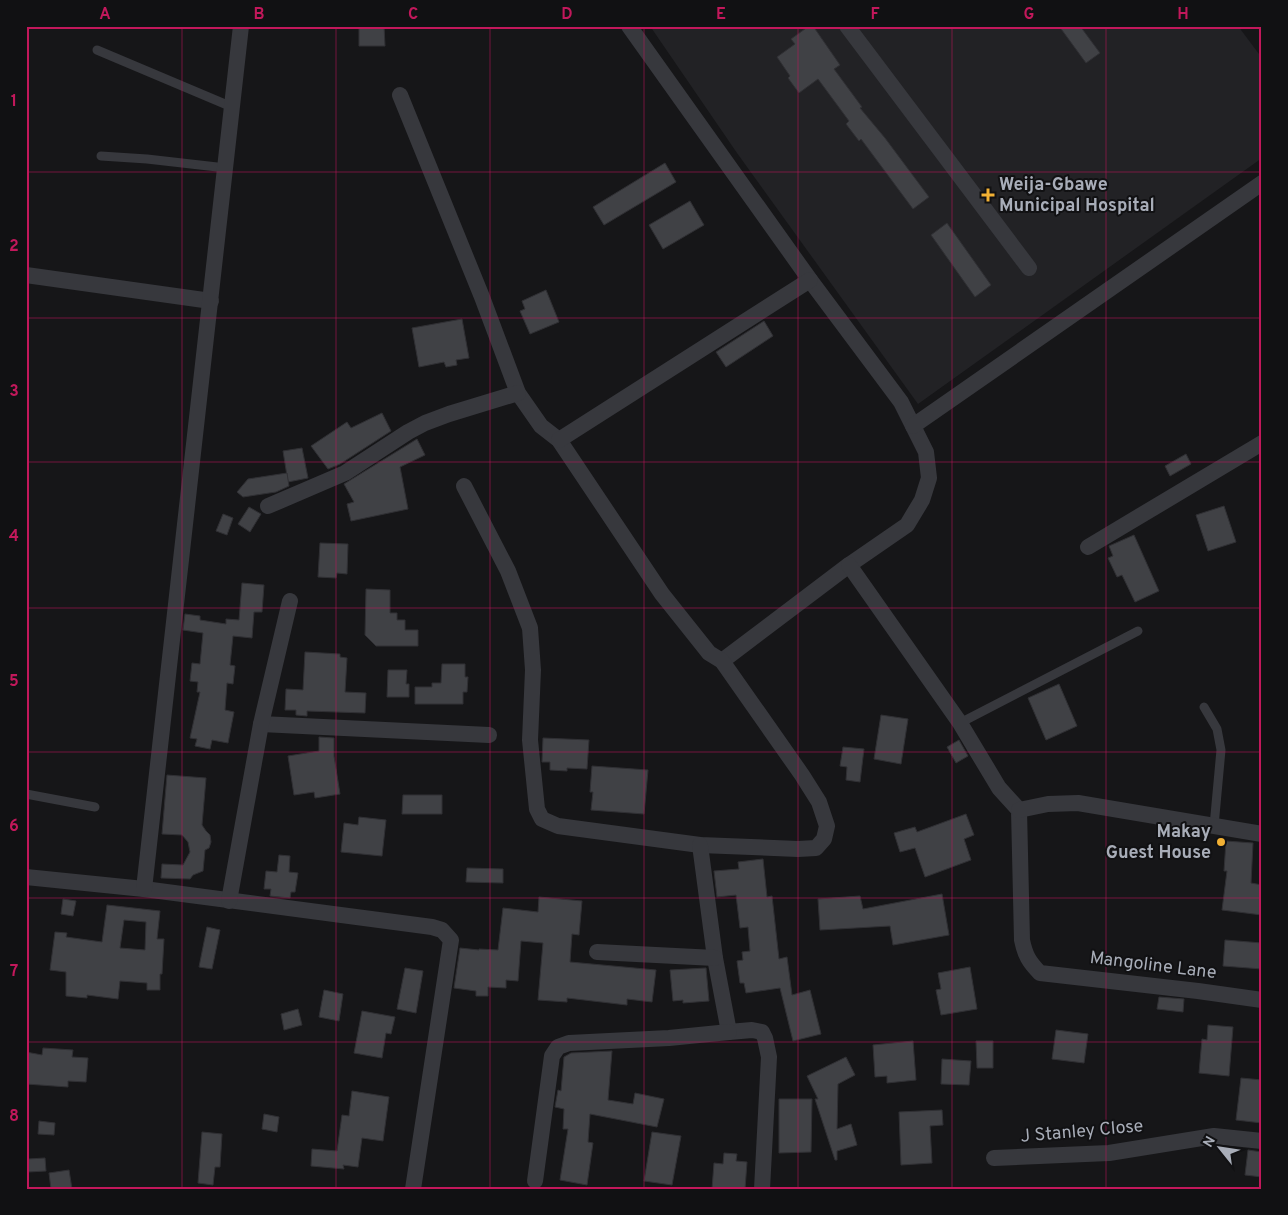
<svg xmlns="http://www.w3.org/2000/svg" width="1288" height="1215" font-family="Overpass,sans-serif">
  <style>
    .built { fill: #222225 }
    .building { fill: #404145; stroke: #303034; fill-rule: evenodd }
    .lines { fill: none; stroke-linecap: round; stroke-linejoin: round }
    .service { stroke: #37383d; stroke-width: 9 }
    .minor { stroke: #37383d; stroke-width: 16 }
    .grid { fill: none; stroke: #c2185b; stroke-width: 1; stroke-opacity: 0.55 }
    .poi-dot { fill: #f2b134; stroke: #111113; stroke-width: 2 }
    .labels { text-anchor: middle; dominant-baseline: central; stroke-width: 4; stroke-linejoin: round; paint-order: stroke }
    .poi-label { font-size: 18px; font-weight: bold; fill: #a8adb8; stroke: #111113; text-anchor: start }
    .street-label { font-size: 18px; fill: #a8adb8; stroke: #111113 }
    .neatline { fill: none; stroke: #c2185b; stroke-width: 2 }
    .grid-label { font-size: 16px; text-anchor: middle; font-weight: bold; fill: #c2185b }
  </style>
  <rect width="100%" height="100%" fill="#161618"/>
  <path class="built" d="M650,26H1238L1262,58V158L918,404L737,153Z"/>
  <g class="building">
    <path d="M359,26H384L385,46H359Z"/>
    <path d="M809,26H813L840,65L834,69L862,107L860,108L885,138L929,197L913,209L861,139L859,141L846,124L849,121L818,79L799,93L788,78L790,76L777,57L795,44L791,39Z"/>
    <path d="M1059,26H1080L1100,53L1086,63Z"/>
    <path d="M665,163L676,182L604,225L593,207Z"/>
    <path d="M690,201L704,225L663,249L649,225Z"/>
    <path d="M947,223L991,285L975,297L931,235Z"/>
    <path d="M546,290L559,322L530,334L520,311L525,309L522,301Z"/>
    <path d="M462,319L469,358L456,360L457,365L446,367L444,362L419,367L412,328Z"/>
    <path d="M764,321L773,336L726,367L716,352Z"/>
    <path d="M382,413L391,431L340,464L328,469L311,446L347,422L351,428Z"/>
    <path d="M417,439L425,455L400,467L408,509L351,521L347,504L354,502L344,484Z"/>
    <path d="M302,448L308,478L288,482L283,451Z"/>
    <path d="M1186,454L1191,464L1170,476L1165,466Z"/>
    <path d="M287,473L289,486L276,492L243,497L237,492L248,479Z"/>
    <path d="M1224,506L1236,542L1208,551L1196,515Z"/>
    <path d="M249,507L261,514L250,532L238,524Z"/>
    <path d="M223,514L233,518L227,535L216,531Z"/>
    <path d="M1134,535L1159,591L1135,602L1122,575L1117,577L1108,558L1113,556L1109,546Z"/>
    <path d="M320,543L348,544L347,574L337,573L336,578L318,577Z"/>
    <path d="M242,583L264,585L262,612H254L252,638L233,636L230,665L235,666L233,684L227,683L225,710L234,712L228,743L212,740L210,749L195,746L197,739L190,738L200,692H197L198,682L190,681L192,663L200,664L203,633L183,630L185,614L200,616V620L226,624V619L239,620Z"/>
    <path d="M366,589L390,590V613H397V620H405V630H418V646H376L365,635Z"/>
    <path d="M305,652L340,654V657L347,658L345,692L366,693L365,713L307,711V716L296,715V710H285L286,689L303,690Z"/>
    <path d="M442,664H465V677H468L467,692H463V704H415V687H432V683H441Z"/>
    <path d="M388,670H407L406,684H409V697H387Z"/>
    <path d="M1059,684L1077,726L1046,740L1028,698Z"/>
    <path d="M881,715L908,719L901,764L874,759Z"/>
    <path d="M319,737L334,738V756L340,794L315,798L314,792L294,795L288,756L319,751Z"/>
    <path d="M543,738L589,740L587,769L567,768V771L550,770V762H542Z"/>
    <path d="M959,740L968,756L956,763L947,747Z"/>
    <path d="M843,747L864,749L860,782L846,780L847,767L840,766Z"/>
    <path d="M592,766L648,770L644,814L591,810L593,792H590Z"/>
    <path d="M167,775L206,778L202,825L206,831L210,835L211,842L209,848L205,850L203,871L193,875L190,879L161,878L162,864L183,865L190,852L188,842L182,835L162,834Z"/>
    <path d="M403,795H442V814H402Z"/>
    <path d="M966,814L974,835L964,839L971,860L925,877L915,848L900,852L894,833L915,827L917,832Z"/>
    <path d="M359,817L386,820L382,856L341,852L344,823L358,825Z"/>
    <path d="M1226,841L1253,843L1251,883L1262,885V915L1222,910L1227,871H1224Z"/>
    <path d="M279,855L290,856L289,872L298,873L295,892H291L290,898L270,896L271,889H264L266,871L277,872Z"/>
    <path d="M763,859L767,897L772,896L779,959L787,957L792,995L810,990L821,1034L793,1041L780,988L746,993L744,983H740L737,961L743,960L742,952L750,951L748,927L740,928L736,895L717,897L714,871L739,869L738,862Z"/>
    <path d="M467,868L503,869V883L466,882Z"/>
    <path d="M942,894L949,935L893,945L890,926L820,930L818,899L860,896L863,909Z"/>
    <path d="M539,897L582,901L579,935L572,934L570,962L656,970L652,1002L627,999V1005L567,998V1002L538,1000L543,943L521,941L518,981L506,980V988L488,987V996H476V991L454,988L460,948L479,950V949L498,950L503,908L538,912Z"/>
    <path d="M63,899L76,901L73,916L61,914Z"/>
    <path d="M107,905L160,911L157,939H164L162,974H160V990H147V983L120,981L118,999L87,995V998L66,996V972L50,970L55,932L67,933L66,937L102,942ZM124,920L146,922L145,950L120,948Z"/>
    <path d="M207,927L220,930L212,969L199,967Z"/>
    <path d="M1225,940L1262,943V969L1223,966Z"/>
    <path d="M970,967L977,1009L941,1015L936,990L941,989L938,973Z"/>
    <path d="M405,968L423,971L416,1013L397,1009Z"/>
    <path d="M706,968L709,1001L683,1003V1000L673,1001L670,970Z"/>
    <path d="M324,990L343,994L339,1021L319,1017Z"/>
    <path d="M1159,997L1184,999L1183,1012L1157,1009Z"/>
    <path d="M298,1009L302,1025L284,1030L281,1014Z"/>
    <path d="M362,1011L395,1017L391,1034L386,1033L382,1058L354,1053Z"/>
    <path d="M1208,1025L1233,1027L1229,1076L1199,1073L1202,1039L1207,1040Z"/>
    <path d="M1056,1030L1088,1034L1084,1063L1052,1059Z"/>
    <path d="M913,1041L916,1080L887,1083V1076L875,1077L873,1045Z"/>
    <path d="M976,1041H993V1068H977Z"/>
    <path d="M43,1048L73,1050L72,1057L88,1058L86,1082L68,1081V1087L26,1084V1052L42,1055Z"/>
    <path d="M612,1051L608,1100L633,1104L635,1093L664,1099L657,1127L590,1114L588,1142L593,1143L587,1185L560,1180L568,1129H563L564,1109L555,1107L558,1090L561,1091L564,1057L571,1053Z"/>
    <path d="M846,1057L855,1075L838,1084L837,1129L851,1124L857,1145L837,1151V1160H835L815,1099H818L807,1076Z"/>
    <path d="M942,1059L971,1061L969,1085L941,1084Z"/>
    <path d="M1241,1078L1262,1080V1123L1236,1120Z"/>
    <path d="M352,1091L389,1097L383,1141L362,1138L358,1167L343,1165L344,1169L311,1166L312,1149L337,1151L342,1115L349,1116Z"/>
    <path d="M779,1099H812L811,1152L779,1153Z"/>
    <path d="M942,1110L943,1125L930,1126L932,1163L901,1165L899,1112Z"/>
    <path d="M264,1114L279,1117L277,1132L262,1129Z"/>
    <path d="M39,1121L55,1123L54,1135L38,1134Z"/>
    <path d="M202,1132L222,1134L220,1167H215L213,1185L198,1183Z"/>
    <path d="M652,1132L681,1136L672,1185L644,1181Z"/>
    <path d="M1248,1150L1262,1152V1177L1245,1175Z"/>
    <path d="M724,1153L737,1154L736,1161L747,1162L745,1189H712L714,1163L723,1164Z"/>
    <path d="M45,1158L46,1171L28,1172V1159Z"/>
    <path d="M69,1170L72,1189H51L49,1173Z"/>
  </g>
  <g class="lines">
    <g class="service">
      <path d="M97,50L232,107"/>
      <path d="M101,156L147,159L226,168"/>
      <path d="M1204,707L1217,729L1221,750L1214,826"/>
      <path d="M960,723L1138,631"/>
      <path d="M26,794L95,807"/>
    </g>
    <g class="minor">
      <path d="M629,26L810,280L901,402L926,452L929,478L922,500L907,525L849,565L722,661"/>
      <path d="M847,26L1029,268"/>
      <path d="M400,95L482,297L518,393L541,426L559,440L662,594L709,653L722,661L802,775L819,802L827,826L824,839L816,848L798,849L700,845L558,826L542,819L537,809L530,740L533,670L530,628L508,571L464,486"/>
      <path d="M26,275L211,301"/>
      <path d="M913,426L1262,183"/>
      <path d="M559,440L810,280"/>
      <path d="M268,506L345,473L408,432L425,423L449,414L518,393"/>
      <path d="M1088,547L1262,443"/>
      <path d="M849,565L960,723L999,788L1019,810L1022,940C1025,955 1029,962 1040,973L1198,991L1262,1000"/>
      <path d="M261,724L489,735"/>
      <path d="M1019,810L1048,804L1078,803L1262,834"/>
      <path d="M700,845L715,958L729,1032L752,1030L762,1032L765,1038L769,1057L762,1189"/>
      <path d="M26,877L144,889L432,927L442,930L451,940L413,1189"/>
      <path d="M144,889L241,26"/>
      <path d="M229,901L261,724L290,601"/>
      <path d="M597,952L715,958"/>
      <path d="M994,1158L1109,1153L1214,1136L1262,1141"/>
      <path d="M535,1181L552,1056L558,1047L569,1043L669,1038L729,1032"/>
    </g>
  </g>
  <path class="grid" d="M182,26V1189M336,26V1189M490,26V1189M644,26V1189M798,26V1189M952,26V1189M1106,26V1189M26,172H1262M26,318H1262M26,462H1262M26,608H1262M26,752H1262M26,898H1262M26,1042H1262"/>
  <g class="poi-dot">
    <path d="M985.5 187.5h5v5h5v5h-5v5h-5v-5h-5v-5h5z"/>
    <circle cx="1221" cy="842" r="5"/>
  </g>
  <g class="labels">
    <g class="poi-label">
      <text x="999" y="185">Weija-Gbawe<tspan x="999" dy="21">Municipal Hospital</tspan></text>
      <text x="1211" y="832" text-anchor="end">Makay<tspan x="1211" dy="21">Guest House</tspan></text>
    </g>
    <g class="street-label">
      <text transform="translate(1153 966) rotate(7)">Mangoline Lane</text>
      <text transform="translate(1082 1132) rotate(-5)">J Stanley Close</text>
    </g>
  </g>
  <rect width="1288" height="1215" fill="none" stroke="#111113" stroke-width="55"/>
  <g transform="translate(1220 1148) rotate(300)" stroke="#111113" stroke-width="4" paint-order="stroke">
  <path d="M0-4L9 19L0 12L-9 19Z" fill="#a8adb8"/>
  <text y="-8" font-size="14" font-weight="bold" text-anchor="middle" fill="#a8adb8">N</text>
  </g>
  <rect x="28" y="28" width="1232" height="1160" class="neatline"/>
  <g class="grid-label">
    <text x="105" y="19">A</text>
    <text x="259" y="19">B</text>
    <text x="413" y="19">C</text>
    <text x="567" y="19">D</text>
    <text x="721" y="19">E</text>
    <text x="875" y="19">F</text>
    <text x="1029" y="19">G</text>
    <text x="1183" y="19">H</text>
    <text x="14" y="106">1</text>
    <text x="14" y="251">2</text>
    <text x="14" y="396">3</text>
    <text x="14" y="541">4</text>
    <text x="14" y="686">5</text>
    <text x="14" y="831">6</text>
    <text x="14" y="976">7</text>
    <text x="14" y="1121">8</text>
  </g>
</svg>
